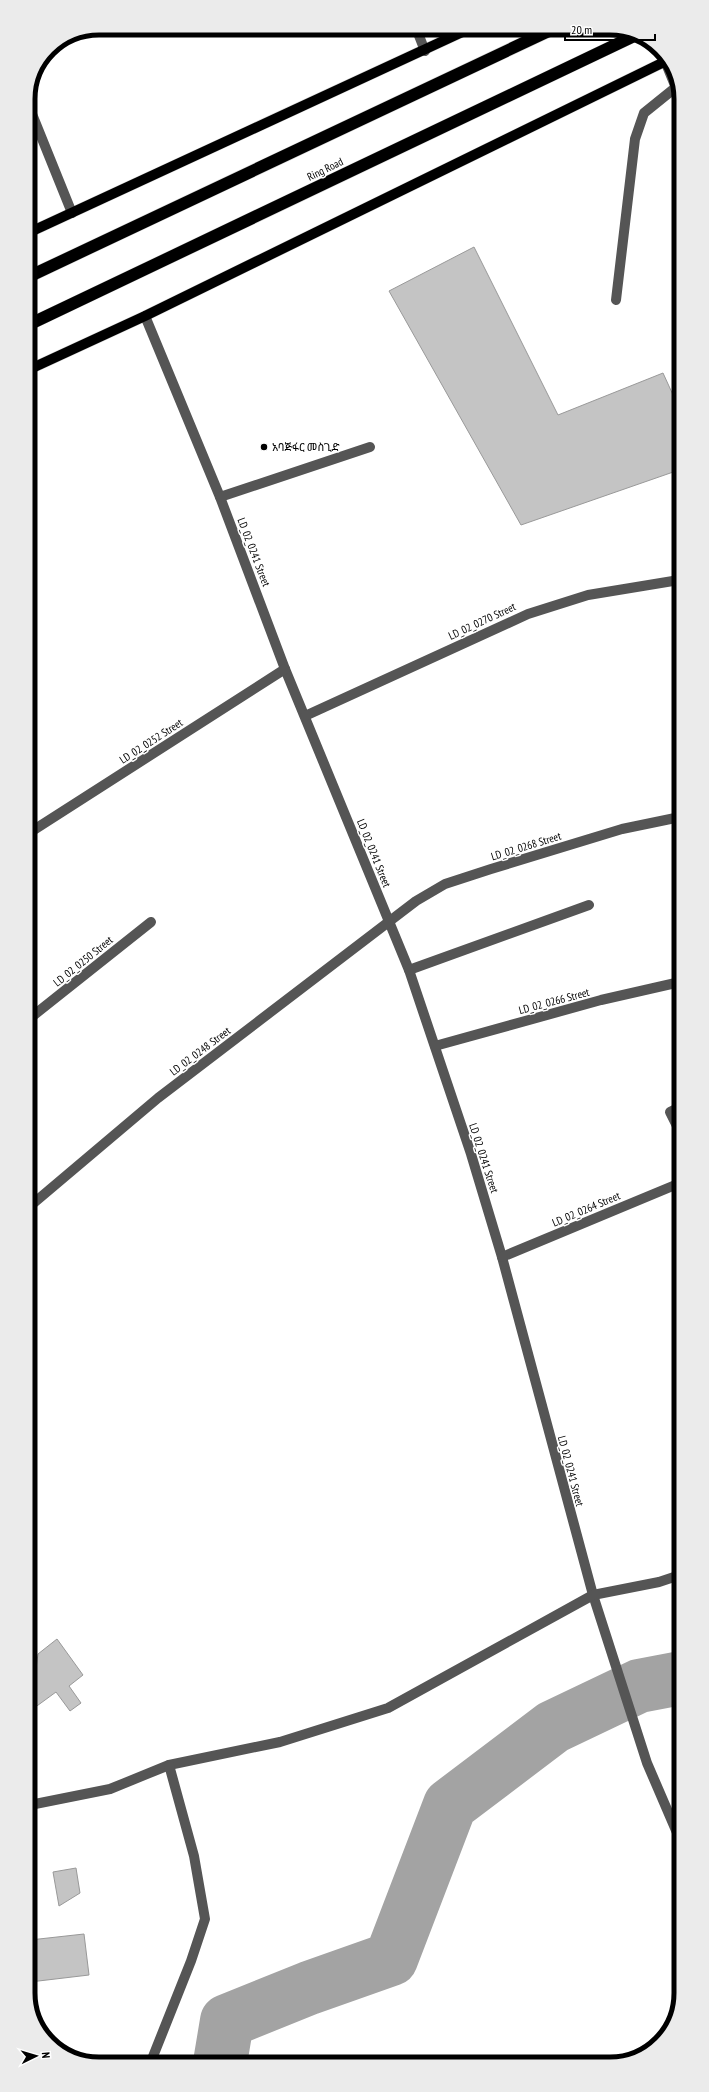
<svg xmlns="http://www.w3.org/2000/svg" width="709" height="2092" font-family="'PT Sans Narrow','Noto Sans Ethiopic',sans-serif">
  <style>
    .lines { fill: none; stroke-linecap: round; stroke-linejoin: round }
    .river { stroke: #a3a3a3; stroke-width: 54 }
    .building { fill: #c4c4c4; stroke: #999 }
    .major-casing { stroke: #dbdbdb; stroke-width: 11 }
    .highway-casing { stroke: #dbdbdb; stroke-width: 13 }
    .minor { stroke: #555; stroke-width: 10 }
    .major { stroke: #000; stroke-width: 10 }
    .highway { stroke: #000; stroke-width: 12 }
    .poi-dot { fill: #000; stroke: #fff; stroke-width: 1.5 }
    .labels { text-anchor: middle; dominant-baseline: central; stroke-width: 3; stroke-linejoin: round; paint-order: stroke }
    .street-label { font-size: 11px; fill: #000; stroke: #fff }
    .poi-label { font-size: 11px; fill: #000; stroke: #fff; text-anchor: start }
    .rim { fill: none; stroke: #000; stroke-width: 5 }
  </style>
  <rect width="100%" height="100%" fill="#fff"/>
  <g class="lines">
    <path class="river" d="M220,2063L227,2021L309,1988L391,1959L450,1805L553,1727L639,1686L681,1678"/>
  </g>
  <g class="building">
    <path d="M474,247L558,415L663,373L679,408V470L521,525L389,291Z"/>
    <path d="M57,1639L83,1675L69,1686L81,1703L70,1711L56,1692L30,1711L38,1654Z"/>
    <path d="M76,1868L80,1893L59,1906L53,1872Z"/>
    <path d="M84,1934L89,1975L30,1982V1940Z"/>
    <path d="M37,2011L38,2024L31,2012Z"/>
  </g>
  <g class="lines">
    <defs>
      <g id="major">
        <path d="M28,233L471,28"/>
        <path d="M28,370L145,316L666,61"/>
      </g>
      <g id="highway">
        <path d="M28,277L555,28"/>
        <path d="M28,325L634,36"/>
      </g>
    </defs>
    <use href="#major" class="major-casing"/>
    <use href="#highway" class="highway-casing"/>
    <g class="minor">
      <path d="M416,28L425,51"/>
      <path d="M665,61L679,95"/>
      <path d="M28,104L72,213"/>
      <path d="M616,300L635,139L644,113L675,88"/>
      <path d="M145,316L220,497L285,669L409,970L471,1154L502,1257L593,1595L647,1763L681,1842"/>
      <path d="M220,497L370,447"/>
      <path d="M305,716L528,614L588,595L679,580"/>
      <path d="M29,833L285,669"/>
      <path d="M409,970L589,905"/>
      <path d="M29,1019L151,922"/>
      <path d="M435,1046L601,1000L680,982"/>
      <path d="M680,1107L670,1112L680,1132"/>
      <path d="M29,1207L158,1098L416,901L445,884L491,869L622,829L680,817"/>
      <path d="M502,1257L680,1183"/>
      <path d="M30,1805L110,1789L169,1765L280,1742L388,1708L593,1595L659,1582L680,1575"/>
      <path d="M150,2064L191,1961L205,1919L194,1856L169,1765"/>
    </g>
    <use href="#major" class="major"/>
    <use href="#highway" class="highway"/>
  </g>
  <circle class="poi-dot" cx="264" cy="447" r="4"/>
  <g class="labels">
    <g class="street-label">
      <text transform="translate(325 169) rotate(-26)">Ring Road</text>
      <text transform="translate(254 552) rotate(69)">LD_02_0241 Street</text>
      <text transform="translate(482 621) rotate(-25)">LD_02_0270 Street</text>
      <text transform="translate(151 741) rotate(-33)">LD_02_0252 Street</text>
      <text transform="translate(526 846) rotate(-17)">LD_02_0268 Street</text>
      <text transform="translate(374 853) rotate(68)">LD_02_0241 Street</text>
      <text transform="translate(83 961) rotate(-39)">LD_02_0250 Street</text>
      <text transform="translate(554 1001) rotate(-15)">LD_02_0266 Street</text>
      <text transform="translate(200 1051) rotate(-37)">LD_02_0248 Street</text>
      <text transform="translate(484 1158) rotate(72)">LD_02_0241 Street</text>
      <text transform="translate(586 1209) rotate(-23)">LD_02_0264 Street</text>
      <text transform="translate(571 1471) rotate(75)">LD_02_0241 Street</text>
    </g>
    <g class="poi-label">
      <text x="272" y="447">አባጅፋር መስጊድ</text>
    </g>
  </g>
  <path d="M0 0H709V2092H0ZM99 35H610A64 64 0 0 1 674 99V1993A64 64 0 0 1 610 2057H99A64 64 0 0 1 35 1993V99A64 64 0 0 1 99 35Z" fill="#ebebeb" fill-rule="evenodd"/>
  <path class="rim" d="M99 35H610A64 64 0 0 1 674 99V1993A64 64 0 0 1 610 2057H99A64 64 0 0 1 35 1993V99A64 64 0 0 1 99 35Z"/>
  <g transform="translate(36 2056) rotate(85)" stroke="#ffffff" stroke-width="3" paint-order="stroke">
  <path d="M0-3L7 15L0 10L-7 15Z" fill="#000000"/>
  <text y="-6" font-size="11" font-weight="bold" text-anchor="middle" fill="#000000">N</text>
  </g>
  <path d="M565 34v6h90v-6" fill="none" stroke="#000000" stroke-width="2"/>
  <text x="571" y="34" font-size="12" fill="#000000" stroke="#ffffff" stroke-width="3" paint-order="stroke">20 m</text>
</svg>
